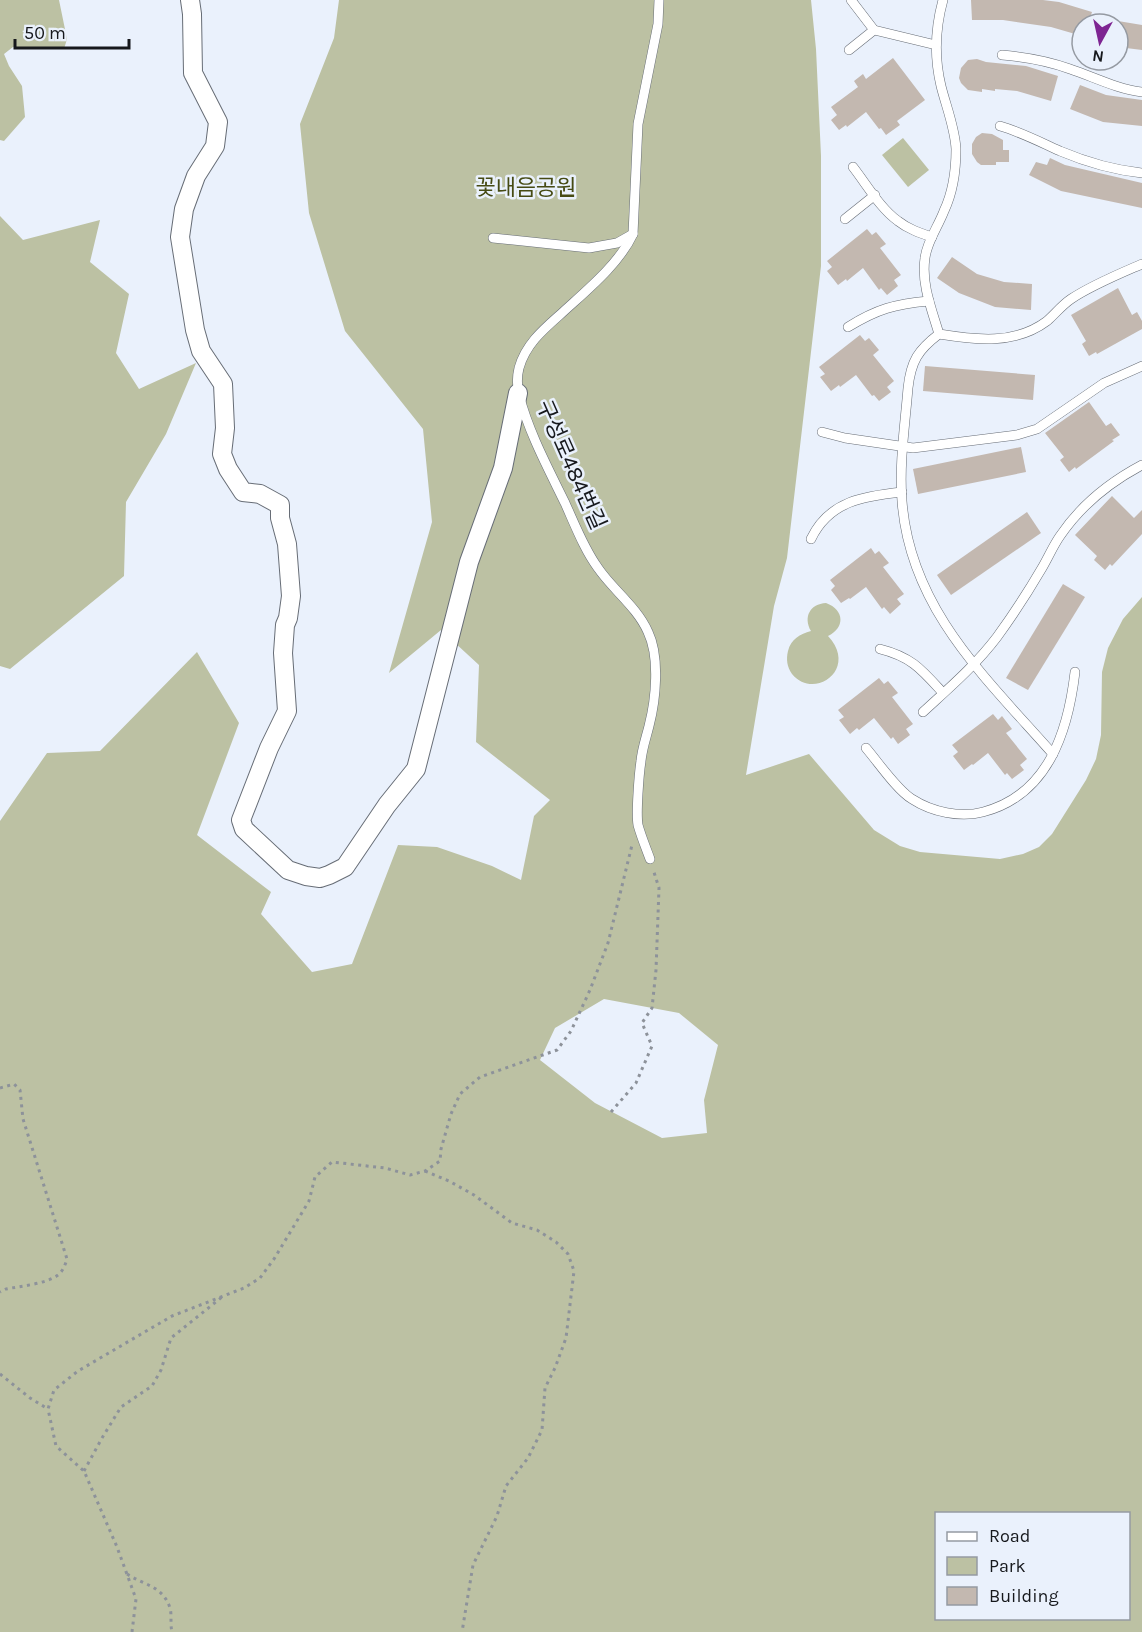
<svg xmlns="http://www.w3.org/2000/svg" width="1142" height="1632" font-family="Karla,'Noto Sans KR',sans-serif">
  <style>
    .green { fill: #bcc1a3; fill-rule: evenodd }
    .building { fill: #c3b8b0 }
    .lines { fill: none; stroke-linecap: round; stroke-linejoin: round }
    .service-casing { stroke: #676d76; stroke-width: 10 }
    .minor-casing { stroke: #676d76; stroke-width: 20 }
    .path { stroke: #8d929a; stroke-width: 3; stroke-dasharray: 3 4.5; stroke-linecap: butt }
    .service { stroke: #fff; stroke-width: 9 }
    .minor { stroke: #fff; stroke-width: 18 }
    .labels { text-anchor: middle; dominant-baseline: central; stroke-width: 5; stroke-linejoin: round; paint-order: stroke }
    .park-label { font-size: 22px; fill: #464b14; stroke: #eaf1fc }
    .street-label { font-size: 22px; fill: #16181c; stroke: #eaf1fc }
  </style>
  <rect width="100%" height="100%" fill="#eaf1fc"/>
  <g class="green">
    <path d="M0,0H59L67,39L64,49H31L13,47L4,54L9,66L22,86L25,117L4,141L0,140Z"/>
    <path d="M339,0H811L816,49L821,156V266L787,558L774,606L746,775L809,754L874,830L900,846L920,852L1000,859L1023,854L1039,847L1052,834L1086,780L1096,759L1101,735L1102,672L1108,648L1123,619L1142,597V1632H0V821L47,753L100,751L197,652L239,723L197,835L271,892L261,914L312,972L352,964L398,845L437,847L492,866L521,880L534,816L550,800L476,742L479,665L441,630L389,673L432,522L423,429L345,331L309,213L300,124L334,38ZM604,999L679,1013L718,1045L704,1100L707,1133L662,1138L595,1103L540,1060L555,1028ZM936,1514H1128V1618H936Z"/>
    <path d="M903,138L929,170L908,187L882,155Z"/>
    <path d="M0,216L23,240L100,220L90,262L129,294L116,353L139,389L196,363L166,434L126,502L124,576L10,669L0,666Z"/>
    <path d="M826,603C845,610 845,628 828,636C859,669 814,701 792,674C787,667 786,659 788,651C791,639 800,634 811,631C803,617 810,604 826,603Z"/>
  </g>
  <g class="building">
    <path d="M971,0H1043L1059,2L1092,12L1088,24H1082V36L1051,27L1003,20H972Z"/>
    <path d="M1118,21L1142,25V50L1118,47Z"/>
    <path d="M893,58L925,100L897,121L900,125L886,135L881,128L879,129L866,112L847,127L846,125L839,130L831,120L837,115L831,107L858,87L854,81L863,74L866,79Z"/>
    <path d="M977,59L986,62L1026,66L1058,76L1051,101L1017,91L995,89V91L982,89V92L968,90L961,83L959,78L961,68L968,60Z"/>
    <path d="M1080,85L1106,95L1142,100V126L1103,122L1070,109Z"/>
    <path d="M982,133L992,134L1003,140V150H1009V162H996V165H981L977,162L972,154V144L976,137Z"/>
    <path d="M1050,158L1065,165L1142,183V208L1061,191L1029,175L1036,162L1047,165Z"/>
    <path d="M867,229L872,235L876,232L886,244L880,248L901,275L894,280L898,286L887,295L881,288L879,290L863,268L847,281L846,279L838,285L827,271L832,267L827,261Z"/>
    <path d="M952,257L977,274L1004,282L1032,284L1031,310L995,307L959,293L937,278Z"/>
    <path d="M1118,288L1132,315L1137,312L1142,321V329L1097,354L1096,352L1089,356L1082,344L1086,341L1071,315Z"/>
    <path d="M860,335L865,341L869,338L879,350L873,355L894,381L887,387L891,392L879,401L874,395L872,396L856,375L840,387L839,385L831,391L820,377L825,374L819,367Z"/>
    <path d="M925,366L1035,375L1033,400L923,391Z"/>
    <path d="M1089,402L1106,426L1111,423L1120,435L1112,440L1114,441L1076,469L1075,467L1069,472L1060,460L1064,457L1045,433Z"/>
    <path d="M1021,447L1026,472L918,494L913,469Z"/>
    <path d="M1112,496L1134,518L1142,510V534L1112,566L1110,564L1105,570L1094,560L1097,556L1075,535Z"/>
    <path d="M1027,512L1041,533L951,595L937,575Z"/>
    <path d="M871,548L875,554L879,551L889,563L883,567L904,594L897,599L901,604L890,614L884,607L882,609L866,587L850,599L849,598L841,603L831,590L835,586L830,580Z"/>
    <path d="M1063,584L1085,597L1028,690L1006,678Z"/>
    <path d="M879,678L884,684L888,681L898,693L892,697L913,724L906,729L910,735L898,744L893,737L891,739L874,718L859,730L857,728L850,734L839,720L844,717L838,710Z"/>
    <path d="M993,714L998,720L1002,716L1012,729L1006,733L1027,759L1020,765L1024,770L1012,779L1007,773L1005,775L988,753L973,765L972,764L964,770L953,756L958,752L952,745Z"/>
  </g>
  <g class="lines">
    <defs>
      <g id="service">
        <path d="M851,0L874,30L936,45"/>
        <path d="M943,0C935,29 934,57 941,86C946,106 955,128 956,149C956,170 953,192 944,211C938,227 927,241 925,258C921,284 932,310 939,334C976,340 1015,345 1047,321C1055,314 1062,305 1071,299C1092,285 1119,274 1142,264"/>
        <path d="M849,50L874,30"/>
        <path d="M1002,55C1025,57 1048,61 1070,69C1094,77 1117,89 1142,92"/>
        <path d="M1000,126C1021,132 1040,142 1060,151C1086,162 1114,170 1142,173"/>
        <path d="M853,167C867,185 880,208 898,221C908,229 920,233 932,237"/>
        <path d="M845,219L875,195"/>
        <path d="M493,238L589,248L617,243L633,234"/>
        <path d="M848,327C877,309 895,304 929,301"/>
        <path d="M939,334C918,350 911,361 908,388C905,425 899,464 902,501C910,609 986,678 1053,754"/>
        <path d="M822,432L845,438L913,448L1017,435L1037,429L1104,383L1142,366"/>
        <path d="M811,539C829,501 864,496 902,492"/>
        <path d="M880,649C912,657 922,670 943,693"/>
        <path d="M923,712C949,688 975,666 997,637C1013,615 1028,592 1042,568C1048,558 1053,546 1060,536C1081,505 1110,482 1142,465"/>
        <path d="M866,748C878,762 897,790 912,799C932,812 960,818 983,812C1048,795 1068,732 1075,672"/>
        <path d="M650,859C646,848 641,836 638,825C636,813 639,774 641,761C642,749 646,738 649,726C656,699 660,657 648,632C637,607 613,590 598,568C584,549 575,525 565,503C548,468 529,433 519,395C517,386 517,376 519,368C526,343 545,328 563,312C587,290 619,264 633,234L638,124L658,24L659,0"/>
      </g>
      <path id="minor" d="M190,0L192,14L193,73L218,122L215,146L196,176L184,209L180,237L195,330L201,351L223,384L225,428L222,454L228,469L243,492L260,494L280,505V518L287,544L291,596L288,618L285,625L283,653L287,711L269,748L241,820L244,829L288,870L306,876L320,878L329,875L345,867L387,805L416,769L469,562L503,468L518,393"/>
    </defs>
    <use href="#service" class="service-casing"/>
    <use href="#minor" class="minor-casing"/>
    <g class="path">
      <path d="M0,1088L14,1084L20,1090L23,1119L67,1259C65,1265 63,1271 58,1275C46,1284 21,1286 6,1289L0,1292"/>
      <path d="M611,1112L636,1083L652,1046L642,1023L652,1008L656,970L659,888L653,869"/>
      <path d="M425,1171L449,1181L474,1195L512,1223L537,1230L556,1242L568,1254L574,1271L566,1338L555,1368L545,1388L542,1430L528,1458L506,1486L497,1516L473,1565L462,1632"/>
      <path d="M0,1374L30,1398L48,1409"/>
      <path d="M84,1471L102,1438L121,1407L152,1386L161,1370L171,1338L222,1297"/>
      <path d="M127,1574C144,1585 163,1586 170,1608C172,1615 170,1624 172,1632"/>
      <path d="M132,1632L136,1599L117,1547L84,1471L56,1446L48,1409L54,1390L78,1371L172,1316L244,1288L260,1278L274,1259L309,1201L315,1177L332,1162L385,1168L410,1175L425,1171L440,1161L441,1149L451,1114L460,1094L480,1077L557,1050L571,1031L590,990L608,943L632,845"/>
    </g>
    <use href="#service" class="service"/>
    <use href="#minor" class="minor"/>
  </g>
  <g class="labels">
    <g class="park-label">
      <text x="526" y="188">꽃내음공원</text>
    </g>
    <g class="street-label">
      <text transform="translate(571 465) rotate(66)">구성로484번길</text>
    </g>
  </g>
  <rect x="935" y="1512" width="195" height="108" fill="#eaf1fc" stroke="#959aa2" stroke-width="1.5"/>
  <rect x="947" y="1532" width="30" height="9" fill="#ffffff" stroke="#959aa2" stroke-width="1.5"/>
  <text x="989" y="1542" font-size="18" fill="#16181c">Road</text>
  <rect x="947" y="1557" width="30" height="18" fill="#bcc1a3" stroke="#959aa2" stroke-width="1.5"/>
  <text x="989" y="1572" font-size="18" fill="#16181c">Park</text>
  <rect x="947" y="1587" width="30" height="18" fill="#c3b8b0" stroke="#959aa2" stroke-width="1.5"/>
  <text x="989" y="1602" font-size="18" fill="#16181c">Building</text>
  <g transform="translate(1100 42) rotate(188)"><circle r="28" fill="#eaf1fc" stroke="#959aa2" stroke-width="1.5"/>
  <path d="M0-4.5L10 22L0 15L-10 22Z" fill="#7e2592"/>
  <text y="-9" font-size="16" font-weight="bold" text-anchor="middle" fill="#16181c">N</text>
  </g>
  <path d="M15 39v9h114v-9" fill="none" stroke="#16181c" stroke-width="3"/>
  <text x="24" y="39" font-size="18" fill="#16181c" stroke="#eaf1fc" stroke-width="4.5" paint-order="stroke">50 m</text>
</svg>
